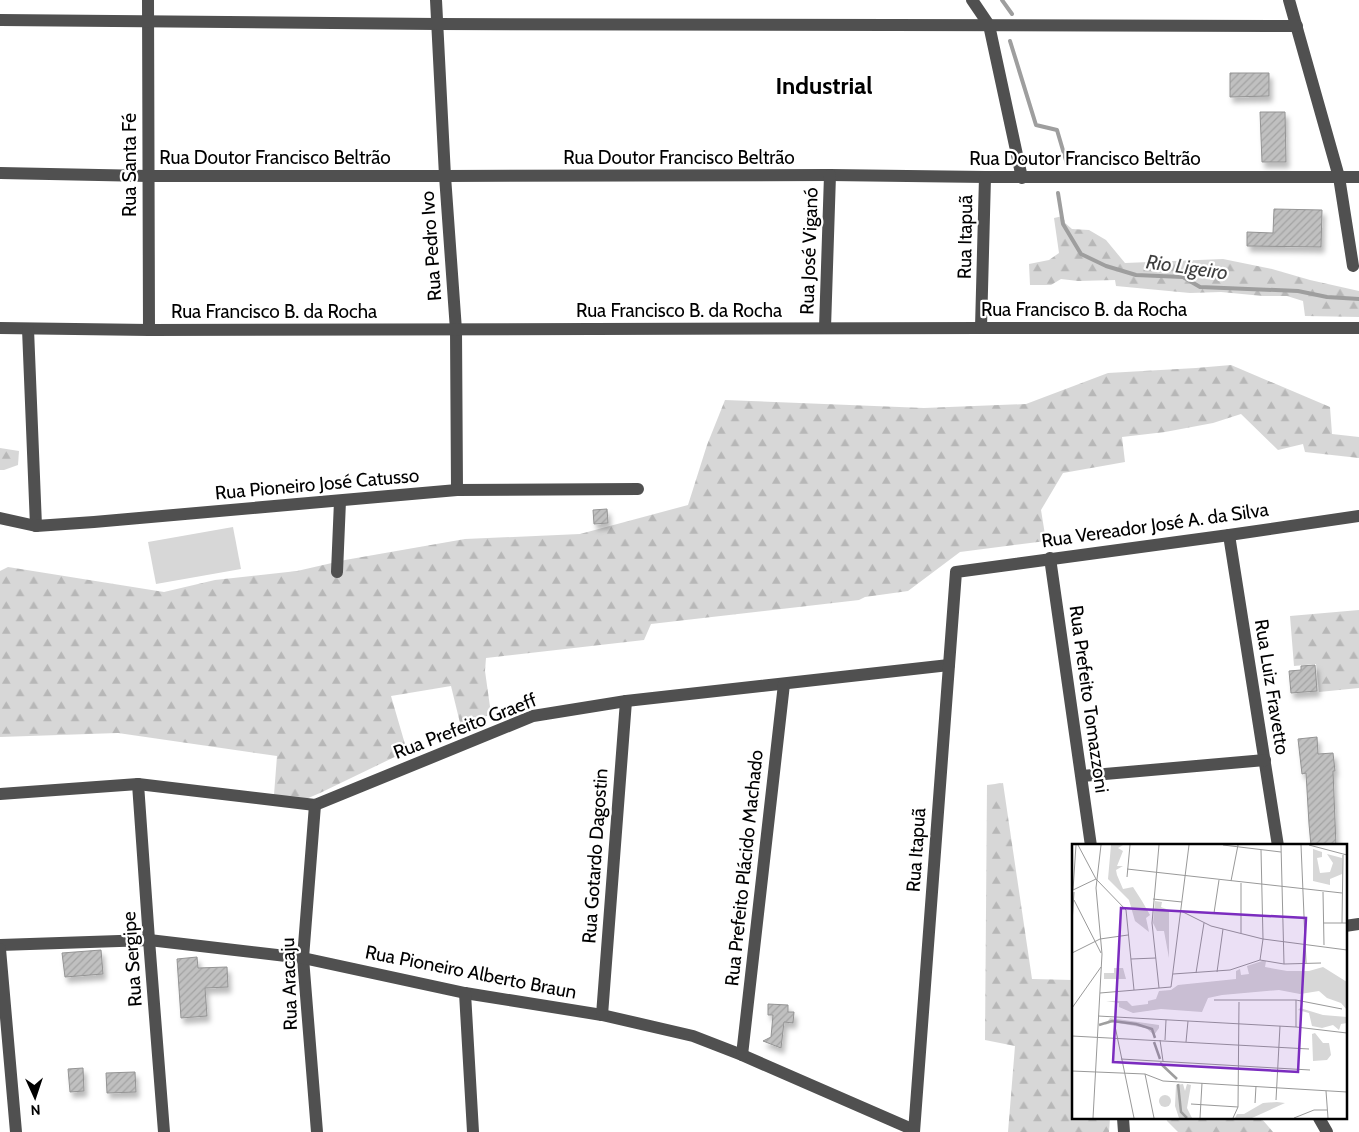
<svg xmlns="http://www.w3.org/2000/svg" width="1359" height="1132" font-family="Cabin,sans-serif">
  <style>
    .green { fill: #d7d7d7 }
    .forest { fill: url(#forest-firs) }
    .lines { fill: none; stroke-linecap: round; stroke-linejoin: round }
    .stream { stroke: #9e9e9e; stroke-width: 4 }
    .building { fill: url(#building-hatch); stroke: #949494; filter: url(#shadow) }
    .minor { stroke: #505050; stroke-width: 12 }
    .labels { text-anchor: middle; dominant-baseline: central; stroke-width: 4.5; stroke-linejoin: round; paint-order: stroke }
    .street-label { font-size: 19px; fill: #000; stroke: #fff }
    .water-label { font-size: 20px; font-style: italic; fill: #3f3f3f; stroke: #fff }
    .district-label { font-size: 24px; font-weight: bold; fill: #000; stroke: #fff }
    .inset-river { fill: none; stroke: #9e9e9e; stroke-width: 2.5 }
    .inset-road { fill: none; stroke: #999; stroke-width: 1 }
    .view { fill: #7b2cbf; fill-opacity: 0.15; stroke: #7b2cbf; stroke-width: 2.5 }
    .inset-edge { fill: none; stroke: #000; stroke-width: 2.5 }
  </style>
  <defs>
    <pattern id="forest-firs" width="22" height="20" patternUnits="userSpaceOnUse" patternTransform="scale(1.25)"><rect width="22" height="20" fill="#d7d7d7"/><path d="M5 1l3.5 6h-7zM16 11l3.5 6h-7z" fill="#b7b7b7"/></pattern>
    <pattern id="building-hatch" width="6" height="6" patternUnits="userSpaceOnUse" patternTransform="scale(1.25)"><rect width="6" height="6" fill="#c0c0c0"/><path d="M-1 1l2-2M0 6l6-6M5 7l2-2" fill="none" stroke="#a3a3a3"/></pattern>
    <filter id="shadow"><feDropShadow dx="3" dy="5.5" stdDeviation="2.5" flood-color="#0004"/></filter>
  </defs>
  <rect width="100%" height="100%" fill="#fff"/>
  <path class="green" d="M233,527L241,569L156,584L148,542Z"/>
  <g class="forest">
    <path d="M1063,216L1065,223L1072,229L1089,230L1106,240L1125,263L1223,259L1272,269L1310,280L1359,291V317L1305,316L1303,301L1287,296H1263L1221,292L1190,293L1116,286L1115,280L1078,281L1061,279L1051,285H1030L1029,264L1049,260L1059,253L1054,218Z"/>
    <path d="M1231,365L1330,407L1332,434L1359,437V458L1305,452L1303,444L1278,450L1241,414L1213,423L1165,432L1122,437L1125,462L1063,473L1041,510L1046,541L960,552L908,591L865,597L859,600L651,624L644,640L486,658L485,671L491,714L461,727L451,686L391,696L407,751L320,793L306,799L274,795L277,756L118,733L0,737V571L8,567L164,592L215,580L297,571L345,560L465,539L580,534L688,505L707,445L725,400L924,408L1026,404L1108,373L1196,368Z"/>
    <path d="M0,448L19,451L18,465L4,470H0Z"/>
    <path d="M1359,610V688L1319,692L1316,664L1294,666L1290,616Z"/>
    <path d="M1003,783L1032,979L1073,980V1118H1110L1109,1132H1008L1015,1046L985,1040L987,785Z"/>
    <path d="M1166,1118H1261L1273,1132H1178L1167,1121Z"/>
  </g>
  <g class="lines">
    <g class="stream">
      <path d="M1002,0L1012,14"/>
      <path d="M1010,41L1036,125L1057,130L1067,164"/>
      <path d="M1058,193L1063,224L1081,254L1106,266L1136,275L1183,277L1200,287L1298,291L1327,297L1359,299"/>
    </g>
  </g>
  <g class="building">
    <path d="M1230,73H1269V96L1230,97Z"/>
    <path d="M1260,112H1285L1286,162H1262Z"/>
    <path d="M1274,209L1322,210L1321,247L1247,246V232L1273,233Z"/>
    <path d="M607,509L608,523L594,524L593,510Z"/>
    <path d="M1315,665L1317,691L1291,693L1289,671L1301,670V666Z"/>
    <path d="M1317,737L1318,754L1333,753L1335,771H1333L1336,846H1311L1309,824L1306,773L1302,774L1298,739Z"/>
    <path d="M101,950L103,974L65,977L62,953Z"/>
    <path d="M197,957L198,968L227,967L228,987L205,988L207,1016L181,1018L177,959Z"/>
    <path d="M768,1004L788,1005V1012H794L793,1023L784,1022L781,1048L763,1041L771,1037L773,1015H768Z"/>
    <path d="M83,1068L84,1091L70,1092L68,1069Z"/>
    <path d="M135,1072L136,1092L107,1093L106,1073Z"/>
  </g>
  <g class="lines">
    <g class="minor">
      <path d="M148,0L149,330"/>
      <path d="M436,0L445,176L456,330L457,490"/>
      <path d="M972,0L989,25L1022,178"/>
      <path d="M1289,0L1339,177L1353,266"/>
      <path d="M0,20L437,24L1297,26"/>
      <path d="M0,173L148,176H445L830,175L985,177H1359"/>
      <path d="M0,328L149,330L981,328H1359"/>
      <path d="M825,328L830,175"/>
      <path d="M981,328L985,177"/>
      <path d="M28,329L36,526"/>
      <path d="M0,518L36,526L94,522L457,490L638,489"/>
      <path d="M1229,535L1278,846"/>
      <path d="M1050,558L1091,846"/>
      <path d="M337,572L340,501"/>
      <path d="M1082,776L1265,760"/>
      <path d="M138,784L149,940L164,1132"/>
      <path d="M0,794L138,784L315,805L533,716L626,701L949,665"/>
      <path d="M315,805L303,958L317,1132"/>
      <path d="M1345,926L1359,924"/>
      <path d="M0,945L149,940L303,958L465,993L602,1015L693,1036L742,1055L914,1130"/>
      <path d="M0,949L16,1132"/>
      <path d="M465,993L473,1132"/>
      <path d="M602,1015L626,701"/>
      <path d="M742,1055L784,684"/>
      <path d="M1123,1118L1124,1132"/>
      <path d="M1319,1118L1327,1132"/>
      <path d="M914,1132L956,572L1229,535L1359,516"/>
    </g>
  </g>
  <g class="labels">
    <g class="street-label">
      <text x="275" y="157">Rua Doutor Francisco Beltrão</text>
      <text x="679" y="157">Rua Doutor Francisco Beltrão</text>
      <text x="1085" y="158">Rua Doutor Francisco Beltrão</text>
      <text transform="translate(129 165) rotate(-90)">Rua Santa Fé</text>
      <text transform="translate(965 237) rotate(-89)">Rua Itapuã</text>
      <text transform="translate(431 246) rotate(-94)">Rua Pedro Ivo</text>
      <text transform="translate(809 251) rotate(-88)">Rua José Viganó</text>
      <text x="1084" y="309">Rua Francisco B. da Rocha</text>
      <text x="679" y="310">Rua Francisco B. da Rocha</text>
      <text x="274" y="311">Rua Francisco B. da Rocha</text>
      <text transform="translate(317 484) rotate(-5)">Rua Pioneiro José Catusso</text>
      <text transform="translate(1155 525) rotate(-8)">Rua Vereador José A. da Silva</text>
      <text transform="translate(1272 687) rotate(81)">Rua Luiz Fravetto</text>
      <text transform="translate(1089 699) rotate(82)">Rua Prefeito Tomazzoni</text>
      <text transform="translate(465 726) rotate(-21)">Rua Prefeito Graeff</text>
      <text transform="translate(916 850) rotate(-86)">Rua Itapuã</text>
      <text transform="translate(595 856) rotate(-86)">Rua Gotardo Dagostin</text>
      <text transform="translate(744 868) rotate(-84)">Rua Prefeito Plácido Machado</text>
      <text transform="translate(132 959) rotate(-94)">Rua Sergipe</text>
      <text transform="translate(471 972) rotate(11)">Rua Pioneiro Alberto Braun</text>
      <text transform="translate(289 984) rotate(-92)">Rua Aracaju</text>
    </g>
    <g class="water-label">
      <text transform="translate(1187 267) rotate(8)">Rio Ligeiro</text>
    </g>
    <g class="district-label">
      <text x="824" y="85">Industrial</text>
    </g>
  </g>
  <g transform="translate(1072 844)">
    <rect width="275" height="275" fill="#fff"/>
    <path d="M87 257a6 6 0 1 1 12 0a6 6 0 1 1-12 0Z" fill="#d7d7d7"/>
    <path d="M39,1H51L46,4L51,7L45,22H51L44,26L45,31L51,45L61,43L70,57L78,71L74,74L77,88L63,77L57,56L36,35ZM241,5L250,8V13L245,14L248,29L258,28L261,19L255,10L270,14V30L258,35V41L241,37ZM83,57L90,58L89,63L97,66V114L92,87H85L81,79ZM190,117H194L193,123L215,127H237L251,123L275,138V166L269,159L255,154L247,147L228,150L207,146L150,151L136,154L130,168L89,165L61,169L47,163V159L34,157H55L60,162L76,160V157L84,155L87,147L99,146L106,141L164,135V127L168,125L169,131L177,130L175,122ZM42,124H51L54,135H32V129H42ZM228,164L251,171L275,173V179L269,180L267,186L261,181L250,184L240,182L237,169L226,166ZM38,174L87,181V184L82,191L74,184L41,178L33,181ZM243,189L251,199H257L259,211L255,216L241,217L240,190ZM111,240L113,247L115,240L119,241L115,264L120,274H107L103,262L104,241ZM205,258L213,259L180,274H163L165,270H172L191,259Z" fill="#d7d7d7"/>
    <path class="inset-river" d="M27,181L40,177L64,180L80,185L83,194M82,198L88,215M88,219L105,235M106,240L109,268L115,274"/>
    <path class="inset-road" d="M6,1L24,35L54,66L62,146M151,1L209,8M209,1L212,120M229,1L234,119M237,1L275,11M55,25L270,49M55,33L58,1M159,37L166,1M169,39V89M1,46L24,35M1,46L4,1M251,48L252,101M81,55L110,58M2,56L29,109M109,67L139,82L191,95L275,106M142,69L147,36M0,79L2,48M251,79H275M270,79L271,11M0,109L28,95L56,91M59,115L84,114M188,116L191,95L189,6M145,128L151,85M124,129L132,79M101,130L158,126L188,116L212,120L249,119M87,144L80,79L87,1M28,149L99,143L117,1M142,156H224L270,165M0,164L29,123M26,172L224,183L275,189M43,182L62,274M224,183V156M0,192L237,205M88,196L91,217M93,196L94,176M114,198L116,177M49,215L238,226M0,227L73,230L91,237L275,248M73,230L82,274M254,247L256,274M204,256L208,182M183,259L184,242M119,260L166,263M21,274L30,110L24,44L29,1M128,274L130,239M161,274L166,263L167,158M222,274L242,266H255"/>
    <path class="view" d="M49,64L234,74L226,228L41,218Z"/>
    <rect width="275" height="275" class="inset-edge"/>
  </g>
  <g transform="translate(35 1097) rotate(177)" stroke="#ffffff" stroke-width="4" paint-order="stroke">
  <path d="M0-4L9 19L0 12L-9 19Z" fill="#000000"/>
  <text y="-8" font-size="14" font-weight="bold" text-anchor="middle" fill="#000000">N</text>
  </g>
</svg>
